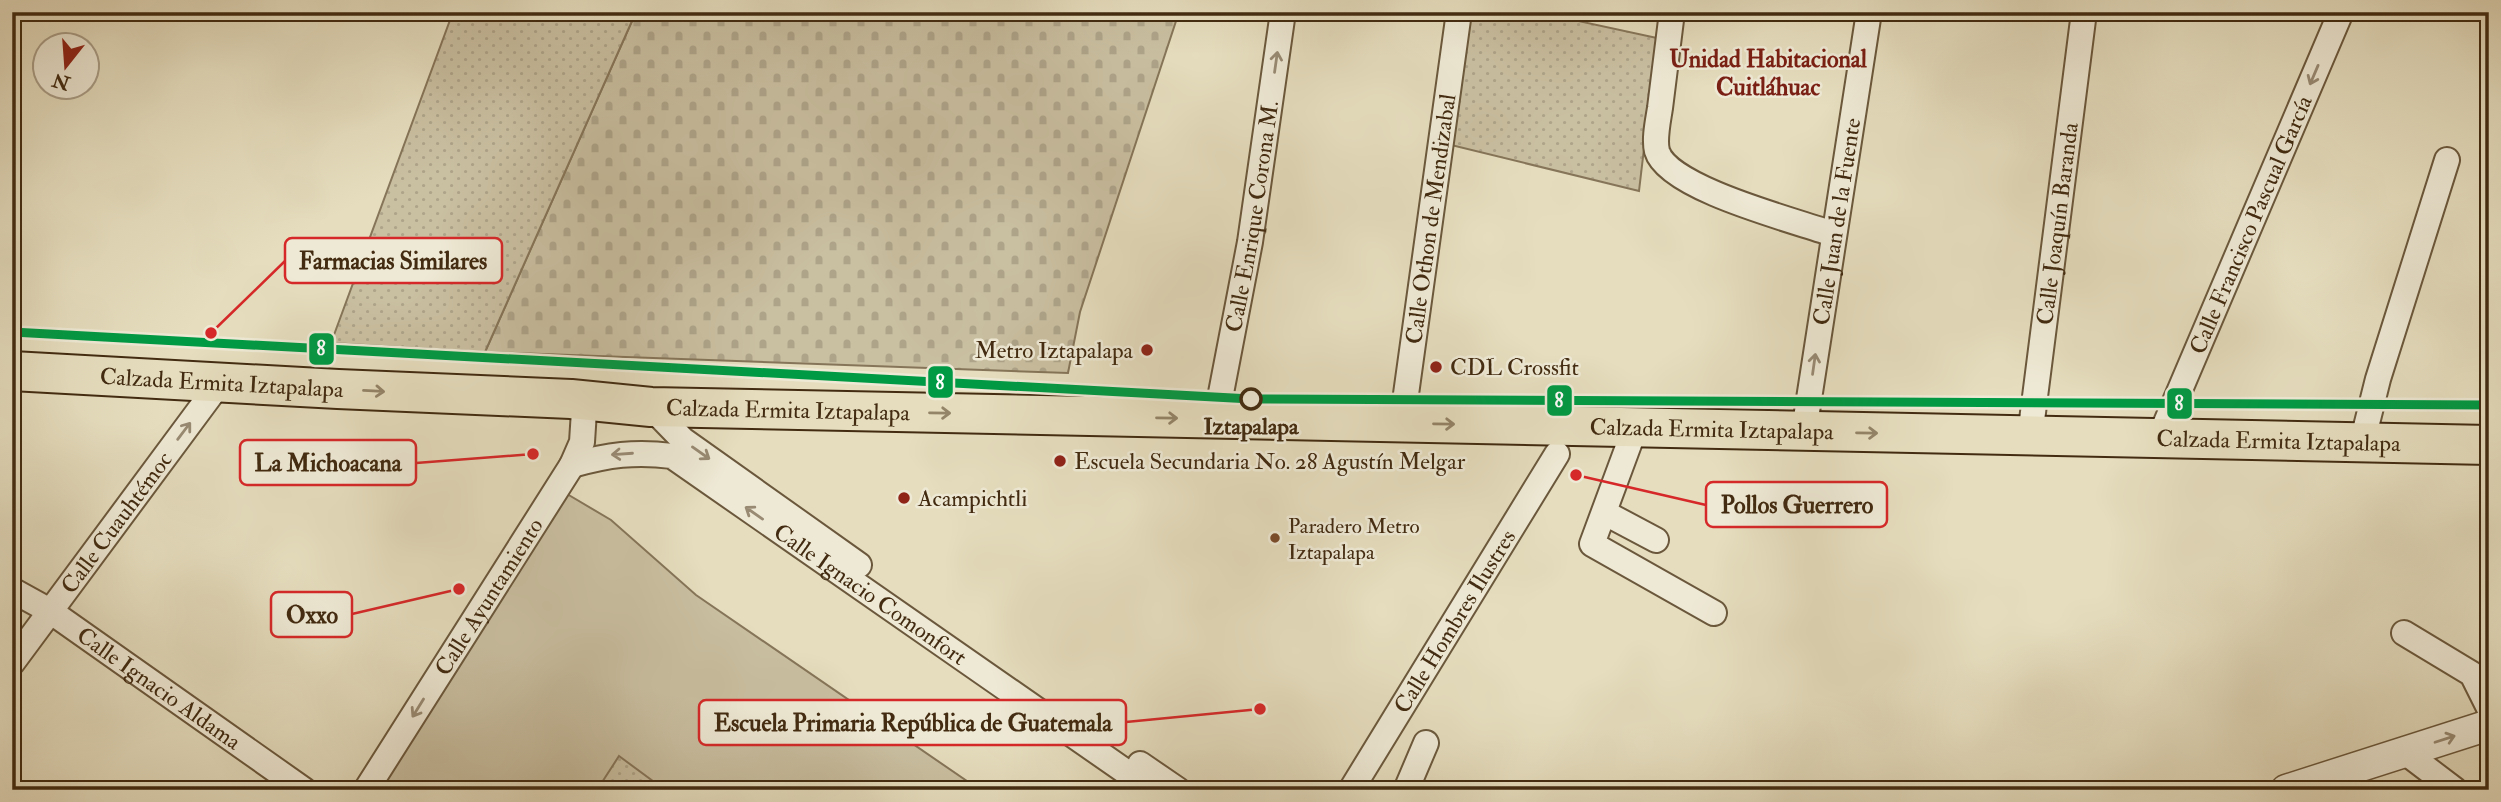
<svg xmlns="http://www.w3.org/2000/svg" width="2501" height="802" font-family="'IM FELL Double Pica',serif">
  <style>
    .grass { fill: #c9bfa1; stroke: #867559; stroke-width: 2 }
    .cemetery { fill: url(#cemetery-stones); stroke: #867559; stroke-width: 2 }
    .park { fill: url(#park-dots); stroke: #867559; stroke-width: 2 }
    .lines { fill: none; stroke-linecap: round; stroke-linejoin: round }
    .minor-casing { stroke: #6b583c; stroke-width: 28 }
    .tertiary-casing { stroke: #6b583c; stroke-width: 33 }
    .primary-casing { stroke: #422b11; stroke-width: 42 }
    .minor { stroke: #eee9d5; stroke-width: 24 }
    .tertiary { stroke: #eee9d5; stroke-width: 30 }
    .primary { stroke: #e5ddbe; stroke-width: 38 }
    .metro-1-casing { stroke: #eee9d5; stroke-width: 14 }
    .metro-1 { stroke: #009a44; stroke-width: 9 }
    .oneway { stroke: #988a73 }
    .oneway2 { stroke: #948468 }
    .poi-dot { fill: #8f2418; stroke: #eee9d5; stroke-width: 2.5 }
    .stop-dot { fill: #eee9d5; stroke: #422b11; stroke-width: 3.5 }
    .bus-dot { fill: #7a4b2a; stroke: #eee9d5; stroke-width: 2.5 }
    .labels { text-anchor: middle; dominant-baseline: central; stroke-width: 5; stroke-linejoin: round; paint-order: stroke }
    .bus-label { font-size: 21px; fill: #422b11; stroke: #eee9d5; text-anchor: start }
    .street-label { font-size: 23px; fill: #422b11; stroke: #eee9d5 }
    .poi-label { font-size: 23px; fill: #422b11; stroke: #eee9d5; text-anchor: start }
    .stop-label { font-size: 23px; font-weight: bold; fill: #422b11; stroke: #eee9d5 }
    .neighbourhood-label { font-size: 24px; font-weight: bold; fill: #7a1f14; stroke: #eee9d5 }
    .leader { fill: none; stroke: #d62828; stroke-width: 2.5 }
    .callout-dot { fill: #d62828; stroke: #eee9d5; stroke-width: 2.5 }
    .callout { fill: #eee9d5; stroke: #d62828; stroke-width: 2.5 }
    .callout-label { font-size: 24px; text-anchor: middle; font-weight: bold; fill: #422b11 }
    .line-badge { stroke: #eee9d5; stroke-width: 2.5 }
    .badge-label { font-size: 19px; text-anchor: middle; font-weight: bold; fill: #fff }
  </style>
  <defs>
    <pattern id="cemetery-stones" width="16" height="16" patternUnits="userSpaceOnUse" patternTransform="scale(1.75)"><rect width="16" height="16" fill="#c9bfa1"/><path d="M2 7V4a2 2 0 0 1 4 0v3zM10 15v-3a2 2 0 0 1 4 0v3z" fill="#aea48a"/></pattern>
    <pattern id="park-dots" width="8" height="8" patternUnits="userSpaceOnUse" patternTransform="scale(1.75)"><rect width="8" height="8" fill="#c9bfa1"/><path d="M2 2h.1M6 6h.1" fill="none" stroke="#aea48a" stroke-width="1.8" stroke-linecap="round"/></pattern>
  </defs>
  <rect width="100%" height="100%" fill="#e5ddbe"/>
  <filter id="stains"><feTurbulence type="fractalNoise" baseFrequency=".00286" numOctaves="4"/><feColorMatrix values="0 0 0 0 .2 0 0 0 0 .09 0 0 0 0 .02 0 0 0 .5 -.17"/></filter>
  <radialGradient id="worn" r=".72"><stop offset=".6" stop-color="#630" stop-opacity="0"/><stop offset="1" stop-color="#630" stop-opacity=".3"/></radialGradient>
  <path class="grass" d="M562,491L611,520L696,595L980,790H374Z"/>
  <path class="cemetery" d="M636,12H1179L1080,312L1068,373L485,352Z"/>
  <g class="park">
    <path d="M453,12H636L485,352L331,343Z"/>
    <path d="M1462,12H1554L1555,16L1657,38L1639,191L1447,144Z"/>
    <path d="M619,756L665,790H597Z"/>
  </g>
  <g class="lines">
    <defs>
      <g id="minor">
        <path d="M1672,12C1668,44 1664,76 1660,108C1658,121 1654,139 1657,151C1668,189 1797,221 1833,234"/>
        <path d="M651,407L683,440L859,565"/>
        <path id="s1" d="M1216,419L1250,242L1283,12"/>
        <path id="s2" d="M1402,423L1459,12"/>
        <path d="M1635,428L1592,544L1714,613"/>
        <path id="s3" d="M1804,431L1869,12"/>
        <path id="s4" d="M2030,436L2084,12"/>
        <path id="s5" d="M2159,439L2341,12"/>
        <path d="M2362,443L2378,379L2447,160"/>
        <path id="s6" d="M572,465C608,455 635,451 672,456L1152,790"/>
        <path d="M1605,513L1656,540"/>
        <path id="s7" d="M12,590L50,611L304,790"/>
        <path d="M2404,633L2472,674L2489,708"/>
        <path id="s8" d="M12,663L221,381"/>
        <path d="M2405,752L2455,790"/>
        <path d="M1140,764L1178,790"/>
        <path id="s9" d="M366,790L572,465L582,442L584,411L571,399"/>
        <path id="s10" d="M1351,790L1557,454"/>
        <path d="M1406,790L1426,743"/>
      </g>
      <path id="tertiary" d="M2286,790L2489,725"/>
      <g id="primary">
        <path id="s11" d="M12,371L338,389L571,399L651,407L2489,445"/>
      </g>
    </defs>
    <use href="#minor" class="minor-casing"/>
    <use href="#tertiary" class="tertiary-casing"/>
    <use href="#primary" class="primary-casing"/>
    <use href="#minor" class="minor"/>
    <use href="#tertiary" class="tertiary"/>
    <use href="#primary" class="primary"/>
    <defs>
      <path id="metro-1" d="M12,332L1251,399L2489,405"/>
    </defs>
    <use href="#metro-1" class="metro-1-casing"/>
    <use href="#metro-1" class="metro-1"/>
  </g>
  <defs><path id="oneway-shaft" d="M-6 0H5M1.5-3L5.5 0L1.5 3" fill="none" stroke-width="1.6" stroke-linecap="round" stroke-linejoin="round" transform="scale(1.75)"/></defs>
  <g class="oneway">
    <use href="#oneway-shaft" transform="translate(1276 62) rotate(-82)"/>
    <use href="#oneway-shaft" transform="translate(2314 75) rotate(113)"/>
    <use href="#oneway-shaft" transform="translate(1814 364) rotate(-82)"/>
    <use href="#oneway-shaft" transform="translate(184 431) rotate(-53)"/>
    <use href="#oneway-shaft" transform="translate(701 453) rotate(35)"/>
    <use href="#oneway-shaft" transform="translate(622 454) rotate(176)"/>
    <use href="#oneway-shaft" transform="translate(754 513) rotate(-145)"/>
    <use href="#oneway-shaft" transform="translate(418 708) rotate(122)"/>
    <use href="#oneway-shaft" transform="translate(2445 739) rotate(-18)"/>
  </g>
  <g class="oneway2">
    <use href="#oneway-shaft" transform="translate(374 391) rotate(3)"/>
    <use href="#oneway-shaft" transform="translate(940 413) rotate(1)"/>
    <use href="#oneway-shaft" transform="translate(1167 418) rotate(1)"/>
    <use href="#oneway-shaft" transform="translate(1444 424) rotate(1)"/>
    <use href="#oneway-shaft" transform="translate(1867 433) rotate(1)"/>
  </g>
  <g class="poi-dot">
    <circle cx="1147" cy="350" r="7"/>
    <circle cx="1436" cy="367" r="7"/>
    <circle cx="1060" cy="461" r="7"/>
    <circle cx="904" cy="498" r="7"/>
  </g>
  <circle class="stop-dot" cx="1251" cy="399" r="10"/>
  <circle class="bus-dot" cx="1275" cy="538" r="6"/>
  <g class="labels">
    <g class="bus-label">
      <text x="1288" y="526">Paradero Metro<tspan x="1288" dy="26">Iztapalapa</tspan></text>
    </g>
    <g class="street-label">
      <text stroke="none"><textPath href="#s1" startOffset="206">Calle Enrique Corona M.</textPath></text>
      <text stroke="none"><textPath href="#s2" startOffset="206">Calle Othon de Mendizabal</textPath></text>
      <text stroke="none"><textPath href="#s3" startOffset="212">Calle Juan de la Fuente</textPath></text>
      <text stroke="none"><textPath href="#s4" startOffset="214">Calle Joaquín Baranda</textPath></text>
      <text stroke="none"><textPath href="#s5" startOffset="233">Calle Francisco Pascual García</textPath></text>
      <text stroke="none"><textPath href="#s11" startOffset="210">Calzada Ermita Iztapalapa</textPath></text>
      <text stroke="none"><textPath href="#s11" startOffset="777">Calzada Ermita Iztapalapa</textPath></text>
      <text stroke="none"><textPath href="#s11" startOffset="1701">Calzada Ermita Iztapalapa</textPath></text>
      <text stroke="none"><textPath href="#s11" startOffset="2268">Calzada Ermita Iztapalapa</textPath></text>
      <text stroke="none"><textPath href="#s8" startOffset="175">Calle Cuauhtémoc</textPath></text>
      <text stroke="none"><textPath href="#s6" startOffset="343">Calle Ignacio Comonfort</textPath></text>
      <text stroke="none"><textPath href="#s9" startOffset="229">Calle Ayuntamiento</textPath></text>
      <text stroke="none"><textPath href="#s10" startOffset="198">Calle Hombres Ilustres</textPath></text>
      <text stroke="none"><textPath href="#s7" startOffset="177">Calle Ignacio Aldama</textPath></text>
    </g>
    <g class="poi-label">
      <text x="1133" y="350" text-anchor="end">Metro Iztapalapa</text>
      <text x="1450" y="367">CDL Crossfit</text>
      <text x="1074" y="461">Escuela Secundaria No. 28 Agustín Melgar</text>
      <text x="918" y="498">Acampichtli</text>
    </g>
    <g class="stop-label">
      <text x="1251" y="426">Iztapalapa</text>
    </g>
    <g class="neighbourhood-label">
      <text x="1768" y="59">Unidad Habitacional<tspan x="1768" dy="28">Cuitláhuac</tspan></text>
    </g>
  </g>
  <path class="leader" d="M211 333L285 261M533 454L416 463M1576 475L1706 505M459 589L352 614M1260 709L1126 722"/>
  <g class="callout-dot">
    <circle cx="211" cy="333" r="7"/>
    <circle cx="533" cy="454" r="7"/>
    <circle cx="1576" cy="475" r="7"/>
    <circle cx="459" cy="589" r="7"/>
    <circle cx="1260" cy="709" r="7"/>
  </g>
  <g class="callout">
    <rect x="285" y="238" width="217" height="45" rx="7"/>
    <rect x="240" y="440" width="176" height="45" rx="7"/>
    <rect x="1706" y="482" width="181" height="45" rx="7"/>
    <rect x="271" y="592" width="81" height="45" rx="7"/>
    <rect x="699" y="700" width="427" height="45" rx="7"/>
  </g>
  <g class="callout-label">
    <text x="393" y="269">Farmacias Similares</text>
    <text x="328" y="471">La Michoacana</text>
    <text x="1797" y="513">Pollos Guerrero</text>
    <text x="312" y="623">Oxxo</text>
    <text x="913" y="731">Escuela Primaria República de Guatemala</text>
  </g>
  <g class="line-badge">
    <rect x="308" y="332" width="27" height="34" rx="7" fill="#009a44"/>
    <rect x="927" y="365" width="27" height="34" rx="7" fill="#009a44"/>
    <rect x="1546" y="384" width="27" height="33" rx="7" fill="#009a44"/>
    <rect x="2166" y="387" width="27" height="33" rx="7" fill="#009a44"/>
  </g>
  <g class="badge-label">
    <text x="321" y="355">8</text>
    <text x="940" y="389">8</text>
    <text x="1559" y="407">8</text>
    <text x="2179" y="410">8</text>
  </g>
  <rect width="2501" height="802" fill="none" stroke="#e5ddbe" stroke-width="42"/>
  <rect x="14" y="14" width="2473" height="774" fill="none" stroke="#422b11" stroke-width="3.5"/>
  <rect x="21" y="21" width="2459" height="760" fill="none" stroke="#422b11" stroke-width="2"/>
  <g transform="translate(66 66) rotate(197)"><circle r="33" fill="#eee9d5" stroke="#a99d87" stroke-width="2"/>
  <path d="M0-5L12 26L0 18L-12 26Z" fill="#8f2418"/>
  <text y="-10" font-size="19" font-weight="bold" text-anchor="middle" fill="#422b11">N</text>
  </g>
  <rect width="100%" height="100%" filter="url(#stains)"/>
  <rect width="100%" height="100%" fill="url(#worn)"/>
</svg>
